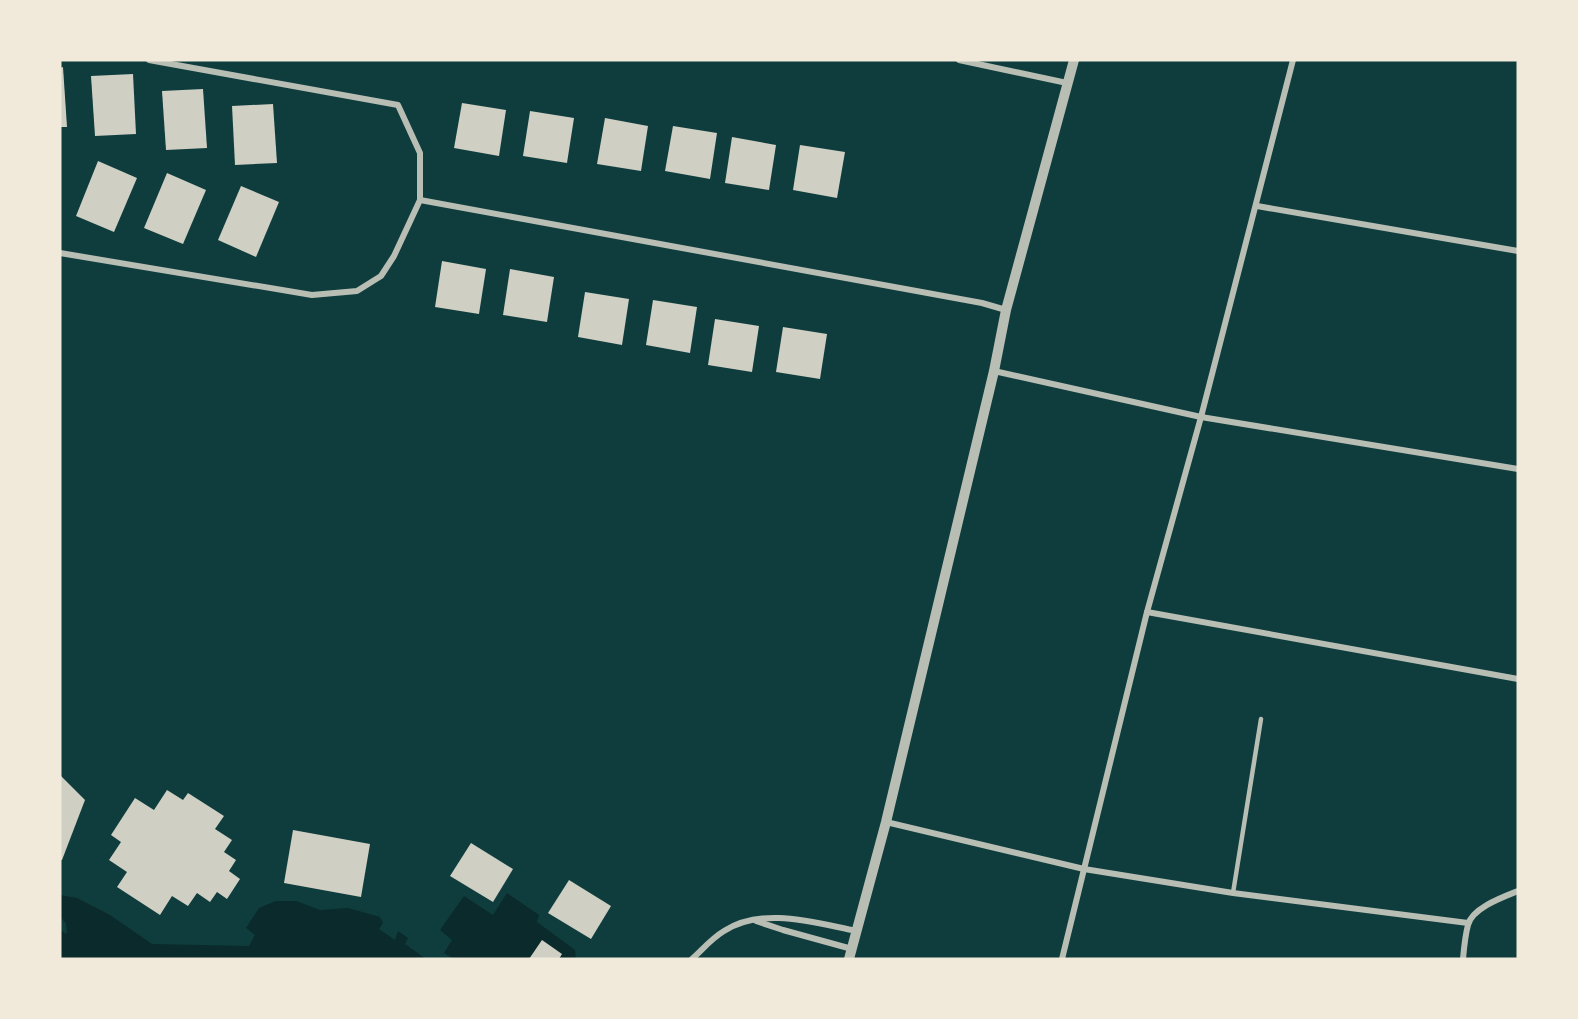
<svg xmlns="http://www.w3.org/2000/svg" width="1578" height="1019" font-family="'IBM Plex Sans',sans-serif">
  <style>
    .water { fill: #0a2a2b }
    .building { fill: #cfcfc3 }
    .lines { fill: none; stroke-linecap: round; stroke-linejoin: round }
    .service { stroke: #b8beb3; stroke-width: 4.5 }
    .minor { stroke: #b8beb3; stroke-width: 6 }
    .tertiary { stroke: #b8beb3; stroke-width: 10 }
  </style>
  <rect width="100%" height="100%" fill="#0f3d3e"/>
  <g class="water">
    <path d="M507,893L539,915L537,922L575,950L576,959H454L444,953L452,940L440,930L464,896L493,915Z"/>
    <path d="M60,895L77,898L110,915L152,944L249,946L255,935L246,928L259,908L276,901H296L320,910L348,908L380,917L383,923L379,929L395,940L398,931L408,938L405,944L426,959H60V930L67,934L66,923L60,917Z"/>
  </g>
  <g class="building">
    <path d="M63,67L67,127H60V68Z"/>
    <path d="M133,74L136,134L95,136L91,76Z"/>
    <path d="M203,89L207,148L166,150L162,91Z"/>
    <path d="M462,103L506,110L499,156L454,148Z"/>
    <path d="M273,104L277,163L235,165L232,106Z"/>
    <path d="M530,111L574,118L567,163L523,156Z"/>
    <path d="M605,118L648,126L641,171L597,164Z"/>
    <path d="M673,126L717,133L710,179L665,171Z"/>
    <path d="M732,137L776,145L769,190L725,183Z"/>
    <path d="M800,145L845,152L837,198L793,190Z"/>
    <path d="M98,161L137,178L114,232L76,216Z"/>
    <path d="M167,173L206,190L183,244L144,228Z"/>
    <path d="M241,186L279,202L256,257L218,240Z"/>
    <path d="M442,261L486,269L479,314L435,307Z"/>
    <path d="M510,269L554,277L547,322L503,315Z"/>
    <path d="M585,292L629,299L622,345L578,337Z"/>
    <path d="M653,300L697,307L690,353L646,345Z"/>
    <path d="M715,319L759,326L752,372L708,365Z"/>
    <path d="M783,327L827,334L820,379L776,372Z"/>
    <path d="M60,775L85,800L62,860H60Z"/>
    <path d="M167,790L183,800L188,793L224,816L215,829L232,840L224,852L236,860L229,871L240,879L227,899L217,892L210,902L197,893L188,906L172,896L160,915L117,887L127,872L109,860L121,842L111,835L135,798L154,810Z"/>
    <path d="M293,830L370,844L361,897L284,883Z"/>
    <path d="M471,843L513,869L493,902L450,876Z"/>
    <path d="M569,880L611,906L591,939L548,913Z"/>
    <path d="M542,940L562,954L559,959H529Z"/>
  </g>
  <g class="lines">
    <path class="service" d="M1233,893L1261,719"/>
    <g class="minor">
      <path d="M959,60L1067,83"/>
      <path d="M420,200L982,303L1006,310"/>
      <path d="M1257,206L1518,251"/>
      <path d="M60,253L312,295L357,291L381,276L394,256L420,200V153L398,105L149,60"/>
      <path d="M994,371L1201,417L1518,469"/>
      <path d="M1147,612L1518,679"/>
      <path d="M886,822L1084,869L1233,893L1468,923"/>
      <path d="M756,921L783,930L852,949"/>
      <path d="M692,959C702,950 712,938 724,931C763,906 815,923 857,931"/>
      <path d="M1062,959L1147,612L1201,417L1293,60"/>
      <path d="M1463,959C1464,948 1465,936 1468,925C1472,908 1503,897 1518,891"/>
    </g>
    <path class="tertiary" d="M849,959L886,822L994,371L1006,310L1074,60"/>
  </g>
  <rect width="1578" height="1019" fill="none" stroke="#f1e9da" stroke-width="123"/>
</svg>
